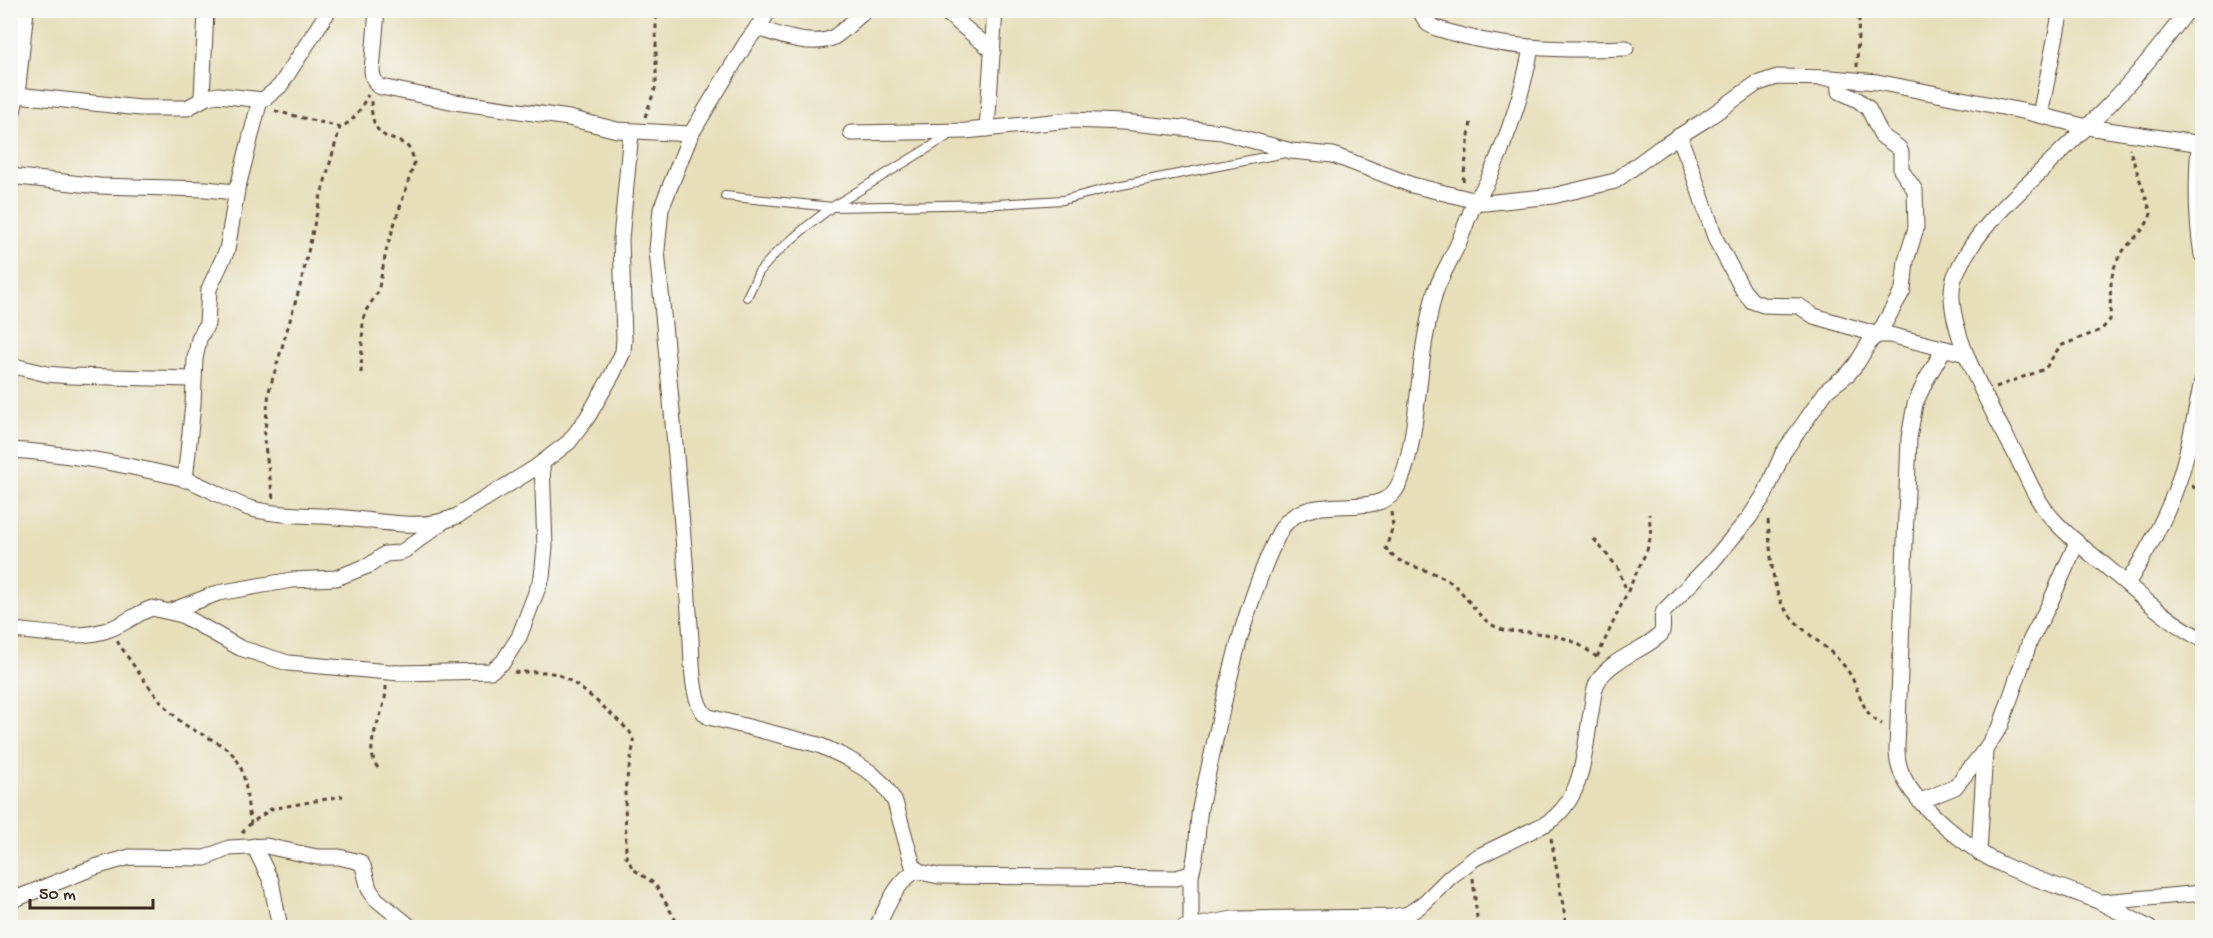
<svg xmlns="http://www.w3.org/2000/svg" width="2213" height="938" font-family="'Gochi Hand',sans-serif">
  <style>
    .lines { fill: none; stroke-linecap: round; stroke-linejoin: round }
    .lane-casing { stroke: #554535; stroke-width: 10 }
    .street-casing { stroke: #554535; stroke-width: 17 }
    .path { stroke: #554535; stroke-width: 3; stroke-dasharray: 4.5 4.5; stroke-linecap: butt }
    .lane { stroke: #fff; stroke-width: 8 }
    .street { stroke: #fff; stroke-width: 15 }
  </style>
  <rect width="100%" height="100%" fill="#f6f6f2"/>
  <filter id="ink" filterUnits="userSpaceOnUse"><feTurbulence type="fractalNoise" baseFrequency=".0167" numOctaves="2"/><feDisplacementMap in="SourceGraphic" scale="12" xChannelSelector="R" yChannelSelector="G"/><feConvolveMatrix kernelMatrix="1 2 1 2 8 2 1 2 1" color-interpolation-filters="sRGB"/></filter>
  <filter id="wash" filterUnits="userSpaceOnUse"><feTurbulence type="fractalNoise" baseFrequency=".008" numOctaves="4" result="noise"/><feDisplacementMap in="SourceGraphic" scale="24" xChannelSelector="R" yChannelSelector="G"/><feGaussianBlur stdDeviation="1.35" result="paint"/><feColorMatrix in="noise" values="0 0 0 0 0 0 0 0 0 0 0 0 0 0 0 0 0 1.4 0 .05"/><feComposite in="paint" operator="in"/></filter>
  <g filter="url(#wash)">
    <rect width="100%" height="100%" fill="#e6dfba"/>
  </g>
  <g filter="url(#ink)">
    <g class="lines">
      <defs>
        <g id="lane">
          <path d="M725,196L832,207L997,204L1063,200L1117,186L1285,153"/>
          <path d="M747,297L759,272L775,254L805,228L832,207L951,134"/>
        </g>
        <g id="street">
          <path d="M377,10L372,71L373,77L377,85L381,87L455,102L569,118L617,130L691,134"/>
          <path d="M770,10L746,43L691,134L661,209L657,250C669,380 682,510 691,640C692,660 691,707 709,717L819,745L845,757L870,772L884,785L895,802L913,866L920,872L939,876L1176,878L1191,874C1199,852 1196,826 1201,803C1222,713 1238,617 1279,533C1302,487 1371,521 1394,492C1416,464 1418,372 1426,334C1429,319 1431,302 1437,287C1443,273 1451,259 1458,244C1464,230 1469,214 1476,200C1480,193 1485,187 1488,180C1507,139 1523,92 1531,48"/>
          <path d="M943,10L993,51"/>
          <path d="M1419,10L1428,24L1436,28C1497,49 1563,51 1626,48"/>
          <path d="M2188,10C2161,46 2134,80 2103,111C2080,134 2057,155 2034,178C2003,207 1972,236 1955,276C1938,320 1996,417 2017,457C2027,477 2036,500 2051,517C2067,536 2089,552 2108,568C2138,593 2167,622 2202,639"/>
          <path d="M757,27C776,35 814,48 834,37C843,32 856,18 866,10"/>
          <path d="M17,95L140,108H187L207,97L218,95L263,100L280,86L329,10"/>
          <path d="M202,99L206,10"/>
          <path d="M2040,115L2061,10"/>
          <path d="M10,124L17,95L26,10"/>
          <path d="M987,129L995,10"/>
          <path d="M851,133L966,131L1070,120L1123,122L1222,132L1291,151L1333,155L1412,185L1485,203L1553,196L1615,181L1660,148L1705,120L1756,84L1777,77L1832,78L1877,82L2027,112L2087,127L2202,144"/>
          <path d="M1679,136L1691,167L1716,240L1743,290L1752,301L1763,305L1799,306L1814,316L1878,335L1903,290L1906,261L1916,228L1915,190L1901,170V153L1899,148L1882,136L1868,108L1858,100L1839,91L1838,79"/>
          <path d="M2199,144C2196,181 2196,218 2202,255"/>
          <path d="M10,176L99,186L206,189L234,192L239,183L260,100"/>
          <path d="M1944,349L1926,380L1915,404L1909,438L1897,749C1897,759 1898,767 1903,776C1917,807 1970,850 2001,864C2033,880 2067,888 2100,902C2116,910 2133,919 2149,928"/>
          <path d="M10,365L47,374L70,376L193,379"/>
          <path d="M10,450C66,453 123,464 178,477C203,483 224,500 249,508C277,516 307,515 335,517C375,519 419,533 457,516L535,468L569,442L587,418L612,375L623,352L624,339L621,239L631,132"/>
          <path d="M185,480L193,404L195,359L199,339L207,324L209,289L227,250L237,190"/>
          <path d="M2127,584C2147,551 2167,517 2179,480C2190,448 2195,414 2202,381"/>
          <path d="M171,611L218,593L292,580L336,578L370,565L385,554L399,553L405,550L445,520"/>
          <path d="M10,630C43,632 79,641 110,629C125,624 137,613 152,608L182,615L240,648L288,663L400,673L491,671L503,662L519,637L542,577L545,547L542,463"/>
          <path d="M1921,801L1955,787L1985,750L2001,725L2030,641L2049,605L2077,542"/>
          <path d="M254,846L271,881L280,928"/>
          <path d="M1979,853L1985,751"/>
          <path d="M10,901L95,867L130,857L205,858L229,848L266,846L317,857H339L360,862L363,866L369,889L376,899L412,928"/>
          <path d="M2103,902L2202,893"/>
          <path d="M876,928C888,906 895,883 917,870"/>
          <path d="M1184,928L1233,919L1392,917L1403,915"/>
          <path d="M1191,928V873"/>
          <path d="M1388,928L1424,903L1450,877L1475,858L1547,823C1584,799 1584,752 1591,712C1593,702 1593,689 1598,681C1612,658 1643,651 1661,634C1665,626 1660,618 1664,611L1711,563L1749,518L1765,494L1783,453L1827,390L1848,374L1857,363L1871,340L1878,335H1890L1966,354"/>
        </g>
      </defs>
      <use href="#lane" class="lane-casing"/>
      <use href="#street" class="street-casing"/>
      <g class="path">
        <path d="M1857,67L1858,33L1860,10"/>
        <path d="M275,111L340,127C355,122 361,107 368,95"/>
        <path d="M645,117L656,86V19L658,10"/>
        <path d="M1463,181L1471,121"/>
        <path d="M361,373L363,320L365,312L378,292L387,247L414,164C411,124 371,158 371,100"/>
        <path d="M1996,387L2045,369L2060,346L2101,330L2110,320C2111,300 2108,277 2118,259C2126,243 2147,231 2151,213L2129,148"/>
        <path d="M2192,485L2202,499"/>
        <path d="M273,498L264,440L269,391L301,283L320,199L340,127"/>
        <path d="M1391,512L1393,526L1386,548C1394,565 1430,569 1446,579C1466,591 1475,617 1496,627C1506,633 1517,631 1528,632C1562,636 1572,637 1599,659"/>
        <path d="M1768,520C1770,541 1771,583 1781,602C1796,631 1830,645 1848,671C1860,689 1861,715 1882,724"/>
        <path d="M1594,539L1618,568L1627,592"/>
        <path d="M117,641C135,668 156,699 180,721C197,735 225,741 237,760C248,778 246,804 251,823"/>
        <path d="M1597,657L1647,550L1651,535L1649,514"/>
        <path d="M514,672C528,673 543,670 556,674C576,680 615,717 630,732L634,742L625,789L626,856L633,869L655,884L680,928"/>
        <path d="M378,768C360,744 387,715 386,686"/>
        <path d="M242,833L251,823L271,809L343,796"/>
        <path d="M1551,838L1567,928"/>
        <path d="M1473,878L1478,928"/>
        <path d="M1420,922L1426,928"/>
      </g>
      <use href="#lane" class="lane"/>
      <use href="#street" class="street"/>
    </g>
  </g>
  <rect width="2213" height="938" fill="none" stroke="#f6f6f2" stroke-width="36"/>
  <path d="M30 899v9h123v-9" fill="none" stroke="#3b2a1e" stroke-width="3"/>
  <text x="39" y="899" font-size="18" fill="#3b2a1e" stroke="#f6f6f2" stroke-width="4.5" paint-order="stroke">50 m</text>
</svg>
